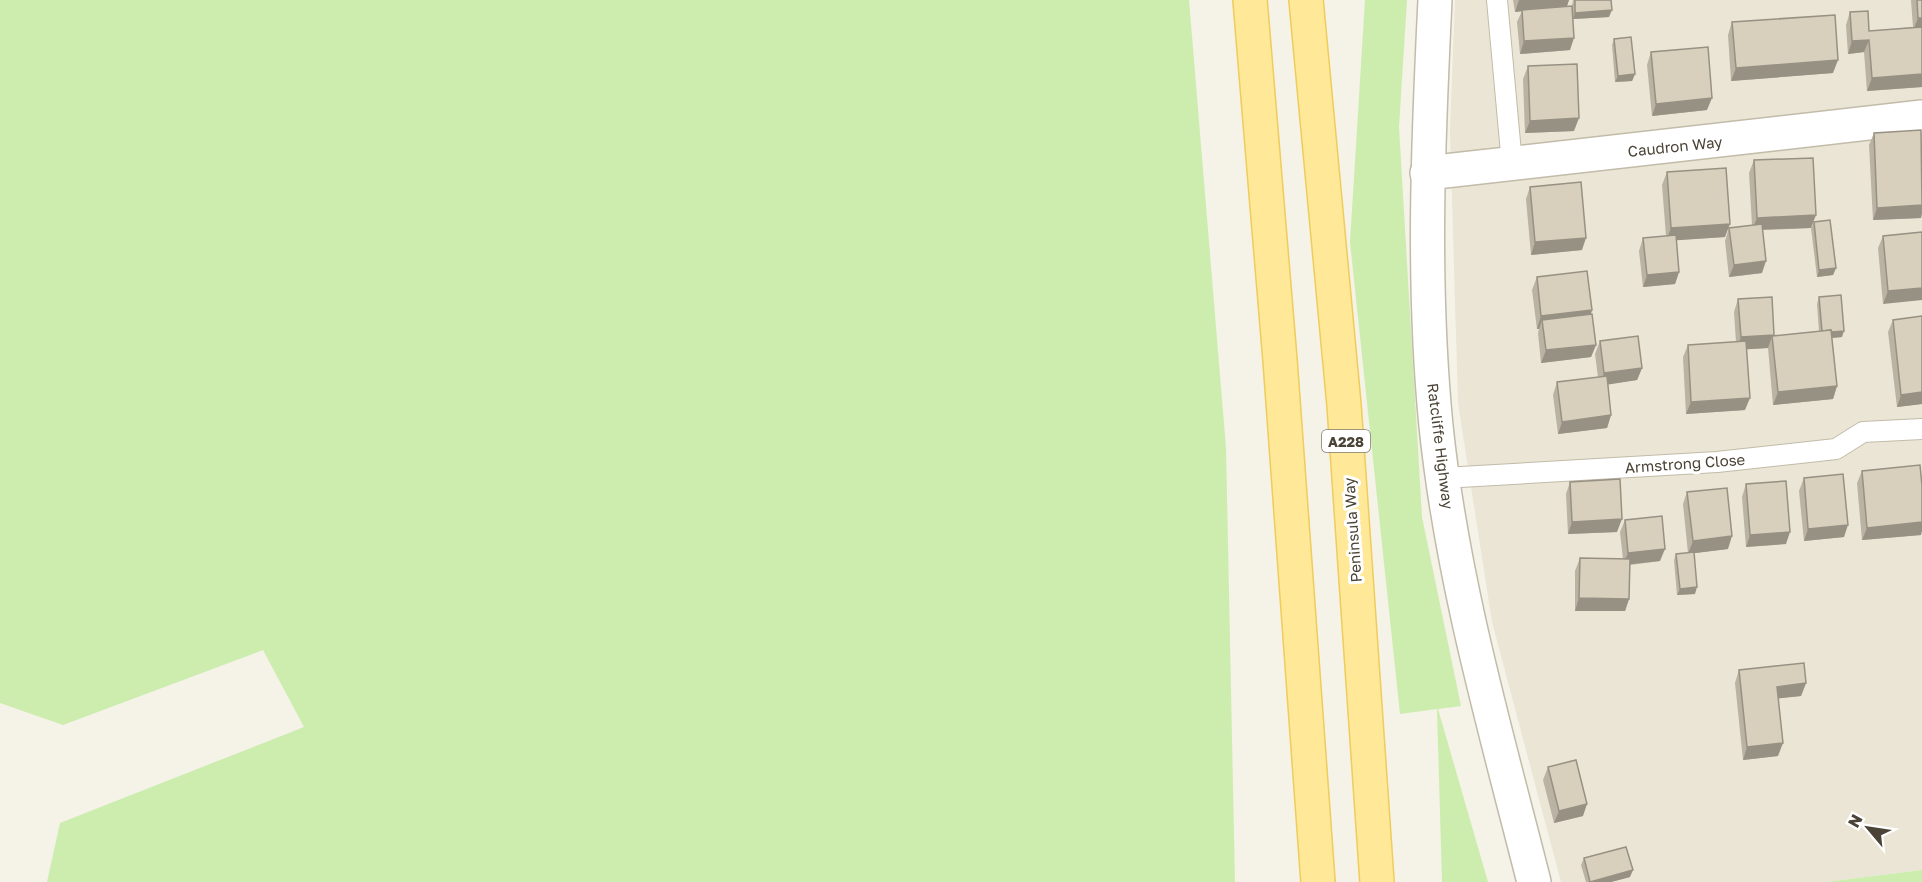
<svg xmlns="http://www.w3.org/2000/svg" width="1922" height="882" font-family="'Golos Text',sans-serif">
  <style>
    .residential { fill: #eae5d5 }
    .green { fill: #ccedad }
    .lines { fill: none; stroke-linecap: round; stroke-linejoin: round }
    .lane-casing { stroke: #c2bba9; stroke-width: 22 }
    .street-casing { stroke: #c2bba9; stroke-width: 36 }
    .primary-casing { stroke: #efcc5c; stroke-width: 36 }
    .lane { stroke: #fff; stroke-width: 20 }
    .street { stroke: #fff; stroke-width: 33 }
    .primary { stroke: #ffe897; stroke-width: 33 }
    .wall { fill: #bab2a2 }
    .shaded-wall { fill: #979184 }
    .building { fill: #d8cfbc; stroke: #979184; stroke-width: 1.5 }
    .labels { text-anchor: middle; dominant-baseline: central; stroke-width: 6; stroke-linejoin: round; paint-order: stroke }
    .shield { fill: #fff; stroke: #807b72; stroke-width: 1.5 }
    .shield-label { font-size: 14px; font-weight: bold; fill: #4a4336 }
    .street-label { font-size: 15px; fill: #4a4336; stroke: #fff }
  </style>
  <rect width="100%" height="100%" fill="#f5f2e8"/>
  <path class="residential" d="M1455,0H1922V870L1826,882H1561L1492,622L1458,403L1450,131Z"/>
  <g class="green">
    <path d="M0,0H1189L1226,448L1235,882H47L60,823L304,727L263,650L63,725L0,703Z"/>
    <path d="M1365,0H1407L1399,127L1422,517L1461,706L1438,709L1488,882H1442L1437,709L1400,714L1350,242Z"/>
    <path d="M1922,870V882H1826Z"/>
  </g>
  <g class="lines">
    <defs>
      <g id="lane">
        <path d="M1497,0L1512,164"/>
        <path d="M1443,478L1717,462L1836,449L1863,432L1922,429"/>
      </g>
      <g id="street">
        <path d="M1435,0C1428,142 1422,284 1436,426C1452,581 1496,732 1534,882"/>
        <path d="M1427,173L1922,117"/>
      </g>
      <g id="primary">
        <path d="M1250,0L1280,360L1318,882"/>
        <path d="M1306,0L1344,405L1377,882"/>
      </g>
    </defs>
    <use href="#lane" class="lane-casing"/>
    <use href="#street" class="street-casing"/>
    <use href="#primary" class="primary-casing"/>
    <use href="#lane" class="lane"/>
    <use href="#street" class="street"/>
    <use href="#primary" class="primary"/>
  </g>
  <g class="wall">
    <path d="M1513,0H1569L1567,6L1547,8L1572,6L1573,0H1611L1609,17L1573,19L1570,50L1520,54L1517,22L1522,11L1515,12Z"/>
    <path d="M1911,0H1922V87L1867,91L1864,52L1848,54L1846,25L1850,12L1869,31L1913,27Z"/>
    <path d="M1732,22L1833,73L1731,81L1728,35Z"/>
    <path d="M1614,39L1635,74L1632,81L1615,82L1612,45Z"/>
    <path d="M1651,52L1707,110L1652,116L1647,65Z"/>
    <path d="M1528,66L1574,131L1525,133L1523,79Z"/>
    <path d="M1874,133L1921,218L1873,220L1869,145Z"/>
    <path d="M1754,160L1811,228L1763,230L1762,273L1729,277L1725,241L1729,228L1752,225L1749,173Z"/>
    <path d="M1667,172L1725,237L1676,240L1679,272L1675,284L1643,287L1639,251L1643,238L1666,236L1662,185Z"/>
    <path d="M1530,187L1582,250L1531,255L1526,199Z"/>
    <path d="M1814,222L1836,268L1833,275L1817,277L1811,228Z"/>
    <path d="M1922,232L1883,304L1878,248L1883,236Z"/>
    <path d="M1537,277L1592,310L1591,314L1596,345L1591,357L1541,363L1538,333L1539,329H1537L1532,290Z"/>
    <path d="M1819,297L1842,337L1832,338L1837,386L1833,399L1773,405L1768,348L1747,349L1745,410L1686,414L1683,357L1688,345L1736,342L1734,312L1738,299L1774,336L1819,331L1817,304Z"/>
    <path d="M1922,316V404L1897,407L1888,332L1893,320Z"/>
    <path d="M1600,341L1642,368L1637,380L1608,384L1611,415L1607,428L1558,434L1553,395L1557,382L1598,377L1595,354Z"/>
    <path d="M1862,471L1921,535L1862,540L1857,483Z"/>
    <path d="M1804,478L1844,537L1804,541L1799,491Z"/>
    <path d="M1570,482L1617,532L1568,534L1566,494Z"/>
    <path d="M1746,484L1786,544L1746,547L1742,497Z"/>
    <path d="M1687,492L1728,549L1694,553L1695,594L1677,595L1674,560L1676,554L1688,553L1683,504Z"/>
    <path d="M1625,520L1660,561L1630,565L1629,599L1625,611H1575V571L1580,558L1623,559L1620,532Z"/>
    <path d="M1739,670L1806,683L1801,696L1778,698V756L1743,760L1735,683Z"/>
    <path d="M1548,767L1583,816L1554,823L1543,780Z"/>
    <path d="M1584,858L1630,877L1611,882H1586L1581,865Z"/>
  </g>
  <g class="shaded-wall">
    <path d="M1519,0H1569L1567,6L1515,12Z"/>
    <path d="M1612,10L1609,17L1573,19L1575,13Z"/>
    <path d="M1918,18H1922V30L1913,31Z"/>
    <path d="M1574,38L1570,50L1520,54L1524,41Z"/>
    <path d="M1869,40L1864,52L1848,54L1852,41Z"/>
    <path d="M1838,60L1833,73L1731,81L1736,68Z"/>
    <path d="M1635,74L1632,81L1615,82L1618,76Z"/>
    <path d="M1922,74V87L1867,91L1872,78Z"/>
    <path d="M1712,98L1707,110L1652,116L1656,104Z"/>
    <path d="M1579,118L1574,131L1525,133L1530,121Z"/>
    <path d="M1922,205V214L1921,218L1873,220L1877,208Z"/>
    <path d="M1816,215L1811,228L1752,230L1757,218Z"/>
    <path d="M1730,224L1725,237L1666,241L1671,228Z"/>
    <path d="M1586,238L1582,250L1531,255L1535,242Z"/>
    <path d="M1766,261L1762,273L1729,277L1734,265Z"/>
    <path d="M1836,268L1833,275L1817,277L1819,270Z"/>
    <path d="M1679,272L1675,284L1643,287L1647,275Z"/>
    <path d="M1922,288V300L1883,304L1888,291Z"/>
    <path d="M1592,310L1588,323L1542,320L1539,329H1537L1541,316Z"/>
    <path d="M1844,331L1842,337L1820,339L1822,333Z"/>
    <path d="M1774,335L1772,336L1768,348L1736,350L1741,337Z"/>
    <path d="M1596,345L1591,357L1541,363L1546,350Z"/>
    <path d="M1642,368L1637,380L1599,386L1604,373Z"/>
    <path d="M1837,386L1833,399L1773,405L1778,392Z"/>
    <path d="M1922,392V404L1897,407L1901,395Z"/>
    <path d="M1750,398L1745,410L1686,414L1691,402Z"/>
    <path d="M1611,415L1607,428L1558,434L1562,422Z"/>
    <path d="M1622,519L1617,532L1568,534L1572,522Z"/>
    <path d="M1922,522V531L1921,535L1862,540L1867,528Z"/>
    <path d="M1848,525L1844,537L1804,541L1808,529Z"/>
    <path d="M1790,532L1786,544L1746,547L1750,535Z"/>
    <path d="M1732,536L1728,549L1688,554L1693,541Z"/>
    <path d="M1665,549L1660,561L1623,565L1628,553Z"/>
    <path d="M1697,587L1695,594L1677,595L1680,589Z"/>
    <path d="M1579,598L1629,599L1625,611H1575Z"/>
    <path d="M1806,683L1801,696L1772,699L1777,687Z"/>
    <path d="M1783,743L1778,756L1743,760L1747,747Z"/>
    <path d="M1587,804L1583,816L1554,823L1559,811Z"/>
    <path d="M1633,870L1630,877L1611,882H1590Z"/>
  </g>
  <g class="building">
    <path d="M1575,0H1611L1612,10L1575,13Z"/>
    <path d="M1917,0H1922V18H1918Z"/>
    <path d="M1572,6L1574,38L1524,41L1522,10Z"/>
    <path d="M1868,11L1869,31L1922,27V74L1872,78L1869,40L1852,41L1850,12Z"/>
    <path d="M1835,15L1838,60L1736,68L1732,22Z"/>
    <path d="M1631,37L1635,74L1618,76L1614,39Z"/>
    <path d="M1708,47L1712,98L1656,104L1651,52Z"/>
    <path d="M1577,64L1579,118L1530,121L1528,66Z"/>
    <path d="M1921,130L1922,205L1877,208L1874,133Z"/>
    <path d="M1813,158L1816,215L1757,218L1754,160Z"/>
    <path d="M1726,168L1730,224L1671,228L1667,172Z"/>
    <path d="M1581,182L1586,238L1535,242L1530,187Z"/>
    <path d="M1830,220L1836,268L1819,270L1814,222Z"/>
    <path d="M1762,224L1766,261L1734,265L1729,228Z"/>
    <path d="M1922,232V288L1888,291L1883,236Z"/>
    <path d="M1676,235L1679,272L1647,275L1643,238Z"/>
    <path d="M1587,271L1592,310L1541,316L1537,277Z"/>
    <path d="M1841,295L1844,331L1832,332L1831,330L1822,331L1819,297Z"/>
    <path d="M1772,297L1774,335L1741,337L1738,299Z"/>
    <path d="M1592,314L1596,345L1546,350L1542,320Z"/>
    <path d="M1922,316V392L1901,395L1893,320Z"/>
    <path d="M1831,330L1837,386L1778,392L1772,336Z"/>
    <path d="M1638,336L1642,368L1604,373L1600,341Z"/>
    <path d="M1746,341L1750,398L1691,402L1688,345Z"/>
    <path d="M1607,376L1611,415L1562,422L1557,382Z"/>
    <path d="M1920,465L1922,486V522L1867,528L1862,471Z"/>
    <path d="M1843,474L1848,525L1808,529L1804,478Z"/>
    <path d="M1620,479L1622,519L1572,522L1570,482Z"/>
    <path d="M1786,481L1790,532L1750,535L1746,484Z"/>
    <path d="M1727,488L1732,536L1693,541L1687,492Z"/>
    <path d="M1662,516L1665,549L1628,553L1625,520Z"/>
    <path d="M1694,552L1697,587L1680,589L1676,554Z"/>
    <path d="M1580,558L1630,559L1629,599L1579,598Z"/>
    <path d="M1804,663L1806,683L1777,687L1783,743L1747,747L1739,670Z"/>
    <path d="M1576,760L1587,804L1559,811L1548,767Z"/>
    <path d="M1626,847L1633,870L1590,882L1584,858Z"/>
  </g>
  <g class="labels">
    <rect class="shield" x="1322" y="430" width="48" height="22" rx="4.5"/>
    <g class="shield-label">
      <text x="1346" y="441">A228</text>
    </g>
    <g class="street-label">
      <text transform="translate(1675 146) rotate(-6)">Caudron Way</text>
      <text transform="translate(1441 446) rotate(83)">Ratcliffe Highway</text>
      <text transform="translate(1685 463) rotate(-4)">Armstrong Close</text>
      <text transform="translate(1352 530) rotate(-94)">Peninsula Way</text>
    </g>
  </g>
  <g transform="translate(1868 828) rotate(299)" stroke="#ffffff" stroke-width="4.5" paint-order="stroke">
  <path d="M0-4.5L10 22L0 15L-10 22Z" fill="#4a4336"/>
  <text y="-9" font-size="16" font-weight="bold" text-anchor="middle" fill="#4a4336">N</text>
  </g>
</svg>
